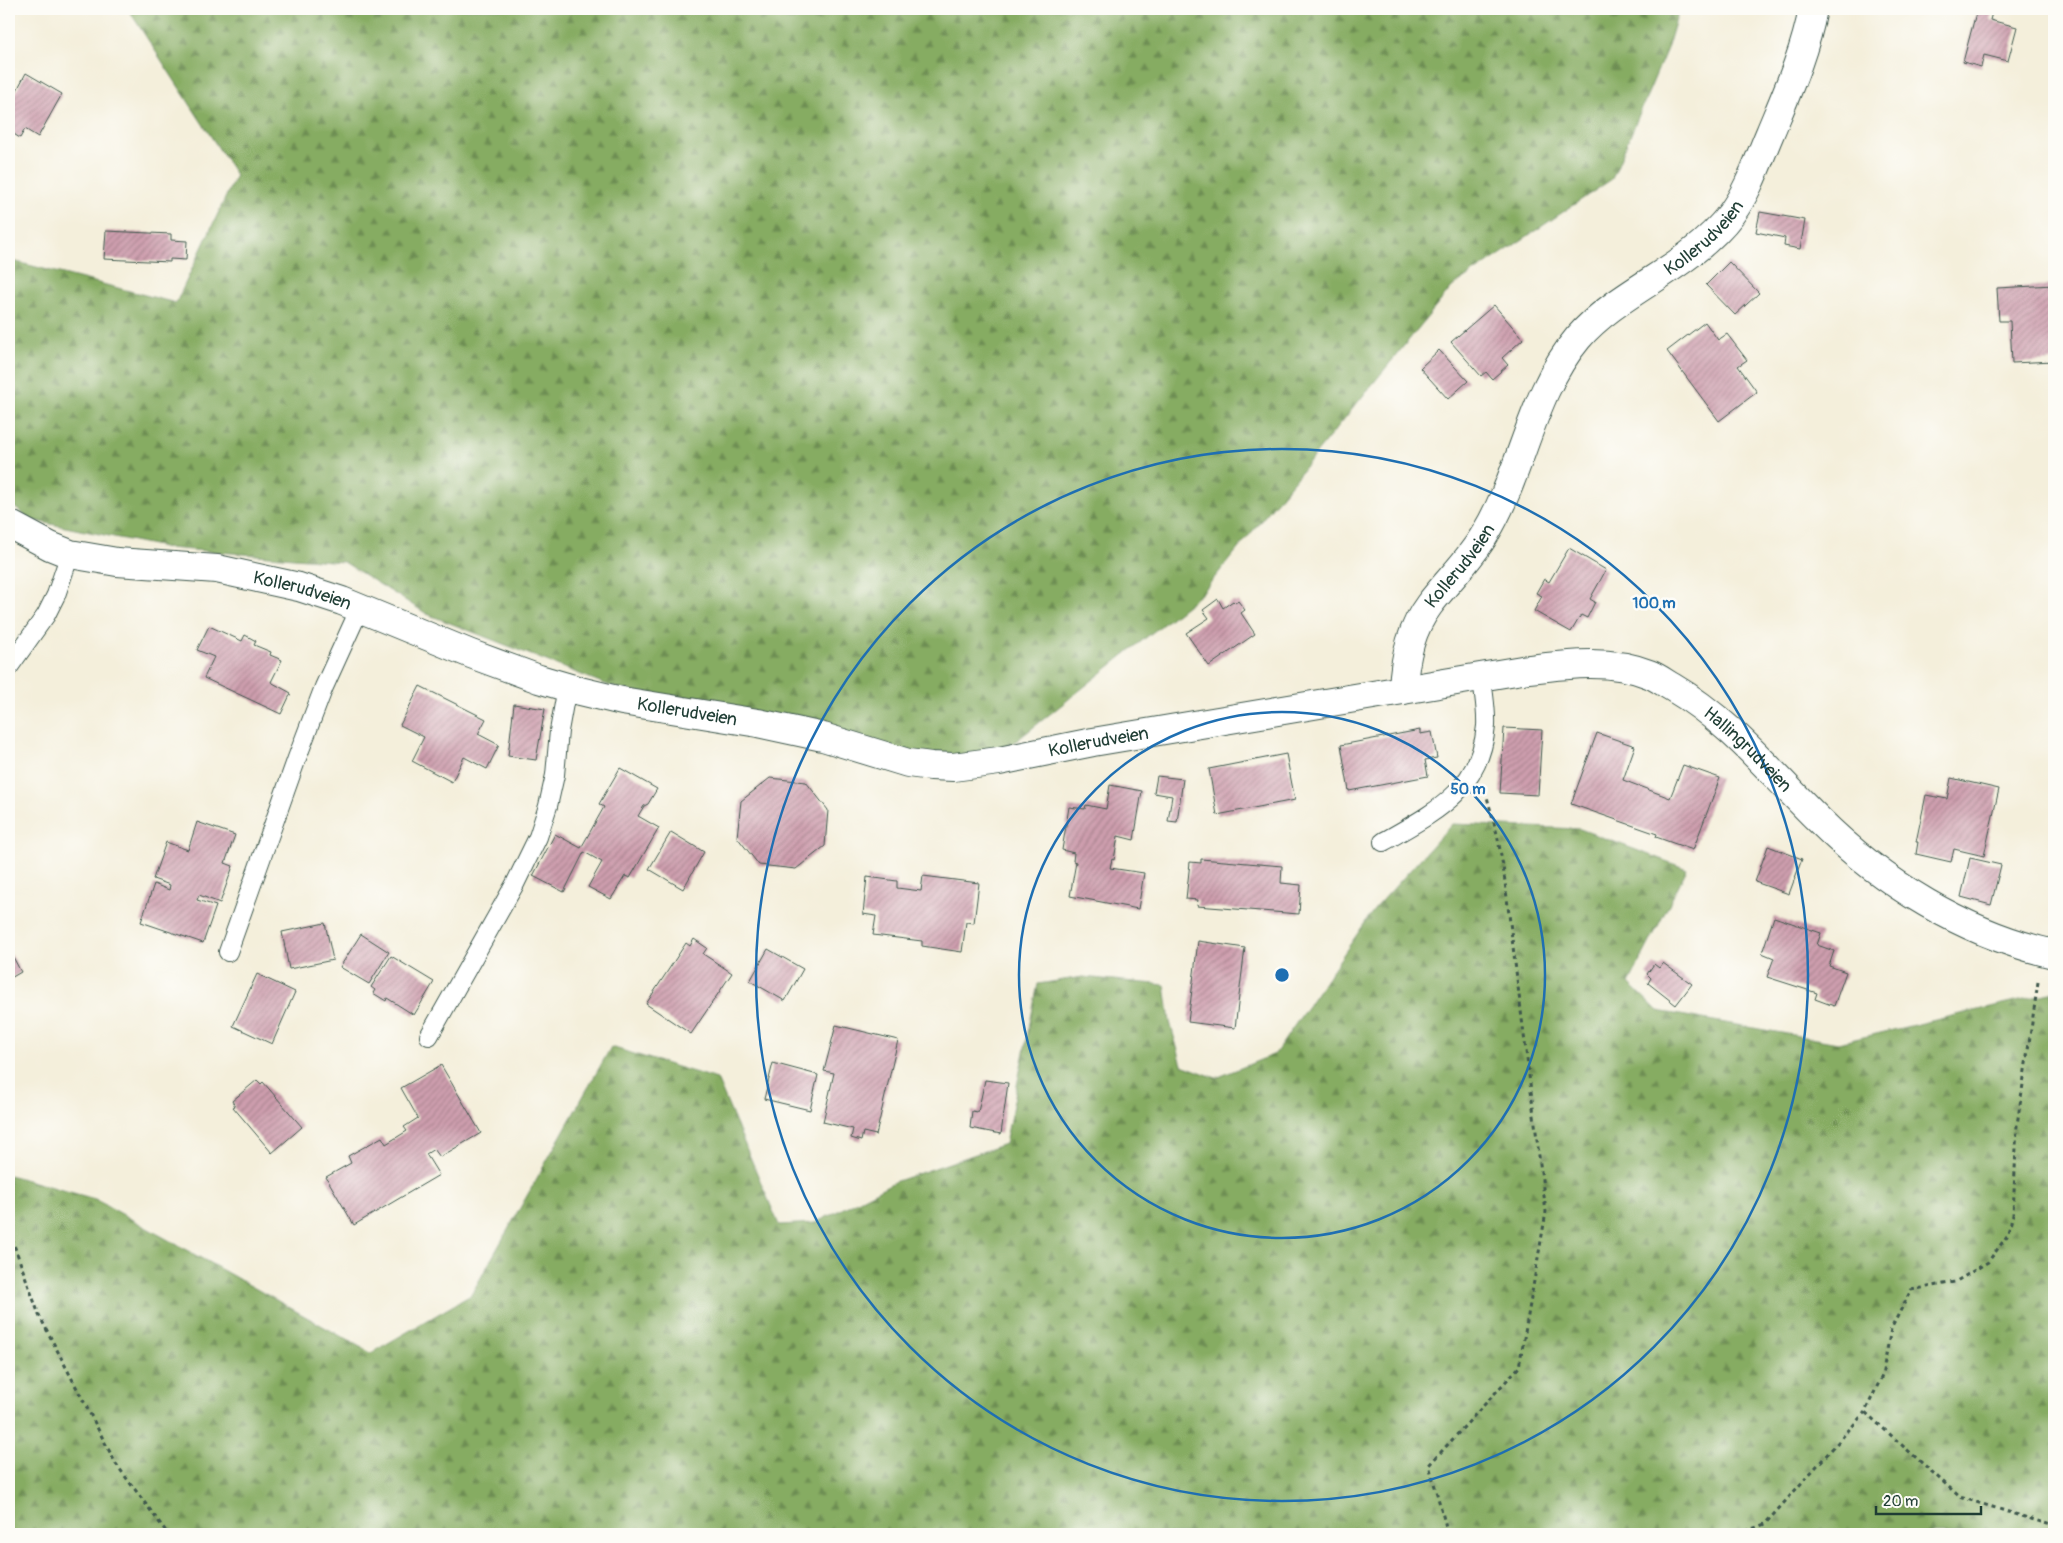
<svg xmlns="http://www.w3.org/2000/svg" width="2063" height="1543" font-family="Pangolin,sans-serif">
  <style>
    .forest { fill: url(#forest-firs); stroke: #52744b }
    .building { fill: url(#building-hatch) }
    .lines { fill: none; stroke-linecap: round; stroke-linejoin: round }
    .service-casing { stroke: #3f584d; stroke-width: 20 }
    .minor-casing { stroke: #3f584d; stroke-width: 30 }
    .path { stroke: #3f584d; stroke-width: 3; stroke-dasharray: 4 4; stroke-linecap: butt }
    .service { stroke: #fff; stroke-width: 18 }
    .minor { stroke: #fff; stroke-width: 28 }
    .ring { fill: none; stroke: #1f6fb2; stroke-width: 2.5 }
    .labels { text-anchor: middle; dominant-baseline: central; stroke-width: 5; stroke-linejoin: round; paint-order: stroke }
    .street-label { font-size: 18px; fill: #1f3d34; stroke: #fdfcf7 }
    .centre { fill: #1f6fb2; stroke: #fdfcf7; stroke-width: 2.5 }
    .ring-label { font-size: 15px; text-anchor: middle; font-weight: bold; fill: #1f6fb2; stroke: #fdfcf7; stroke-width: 5; stroke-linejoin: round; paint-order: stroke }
  </style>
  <defs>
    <pattern id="forest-firs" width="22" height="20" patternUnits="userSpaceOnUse" patternTransform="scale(1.25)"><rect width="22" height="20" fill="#86ac62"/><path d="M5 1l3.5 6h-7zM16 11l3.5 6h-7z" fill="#6d8d52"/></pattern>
    <pattern id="building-hatch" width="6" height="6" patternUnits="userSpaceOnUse" patternTransform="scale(1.25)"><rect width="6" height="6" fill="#ce9eae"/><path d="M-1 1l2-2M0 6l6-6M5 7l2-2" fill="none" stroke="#a7828e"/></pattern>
  </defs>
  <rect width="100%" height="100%" fill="#fdfcf7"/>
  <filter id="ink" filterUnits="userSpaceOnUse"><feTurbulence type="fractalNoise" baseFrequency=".02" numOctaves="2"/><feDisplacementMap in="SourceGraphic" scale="10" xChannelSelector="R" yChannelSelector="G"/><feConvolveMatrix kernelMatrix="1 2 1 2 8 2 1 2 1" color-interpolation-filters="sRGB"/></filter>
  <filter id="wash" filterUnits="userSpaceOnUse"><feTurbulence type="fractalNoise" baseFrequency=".0096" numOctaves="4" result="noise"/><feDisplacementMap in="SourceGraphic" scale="20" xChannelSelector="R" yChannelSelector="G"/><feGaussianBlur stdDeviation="1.12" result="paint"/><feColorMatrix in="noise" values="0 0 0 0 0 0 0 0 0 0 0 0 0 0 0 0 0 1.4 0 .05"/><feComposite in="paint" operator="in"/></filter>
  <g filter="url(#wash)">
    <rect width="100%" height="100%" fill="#f4efdb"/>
    <g class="forest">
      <path d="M128,9H1679L1668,46L1612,179L1452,287L1202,593L986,765L906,760L610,686L427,614L344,562L168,548L31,520L9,503V260L176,303L236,175Z"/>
      <path d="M1452,824L1580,829L1687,869L1629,983L1658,1011L1838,1043L2054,992V1534H9V1175L95,1199L371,1353L471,1295L611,1047L717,1079L779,1225L815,1223L894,1182L1005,1144L1038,984L1083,977L1165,985L1170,1022L1182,1065L1216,1078L1275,1054L1373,911Z"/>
    </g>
    <g id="blocks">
      <g class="building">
        <path d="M1977,9H1993L1990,20L2017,27L2008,61L1984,55L1981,67L1963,62Z"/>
        <path d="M26,73L62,94L38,137L25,129L20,138L9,131V105Z"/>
        <path d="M1760,212L1805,220L1800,249L1784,246L1785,238L1756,232Z"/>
        <path d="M106,231L171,234V240L187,241L186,260L170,259V262L104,259Z"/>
        <path d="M1729,262L1759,293L1735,315L1706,285Z"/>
        <path d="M2054,285V361L2012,363L2010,321H1999L1997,288Z"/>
        <path d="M1494,305L1523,339L1502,358L1508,365L1492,379L1486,372L1481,376L1451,342Z"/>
        <path d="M1705,322L1718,340L1727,334L1747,360L1738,366L1757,392L1719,421L1667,351Z"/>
        <path d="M1439,350L1468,381L1448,399L1420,368Z"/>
        <path d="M1569,548L1606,570L1590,599L1595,602L1587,618L1581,615L1571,632L1534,611L1542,596L1536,593L1544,579L1549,582Z"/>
        <path d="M1218,599L1223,608L1233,601L1235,603L1238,601L1245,610L1241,613L1255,634L1209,666L1186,633L1209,618L1203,610Z"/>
        <path d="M209,626L242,641L245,635L256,641L254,645L271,652L270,655L282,660L271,682L291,693L281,714L204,678L214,657L197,650Z"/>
        <path d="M420,686L486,719L478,734L499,745L487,769L464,757L452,782L412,761L424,737L400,725Z"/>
        <path d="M514,704L545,709L536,760L508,756Z"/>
        <path d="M1504,728L1542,730L1538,795L1500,793Z"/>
        <path d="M1420,730V734L1432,732L1437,758L1425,760L1428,776L1349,791L1341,745Z"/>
        <path d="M1597,733L1635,746L1623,780L1670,798L1683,765L1720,778L1693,850L1656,837L1657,834L1571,804Z"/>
        <path d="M1286,754L1295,800L1217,815L1209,769Z"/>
        <path d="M620,768L657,789L648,804L644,806L638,816L659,828L630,878L625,876L611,899L588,887L602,862L584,852L564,892L533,876L555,834L581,848L604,807L599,804Z"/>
        <path d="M1157,776L1183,779L1177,822L1168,821L1172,796L1154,793Z"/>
        <path d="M770,778L806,782L828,810L825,846L796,869L759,865L737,837L741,801Z"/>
        <path d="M1951,778L1999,789L1984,856L1954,849L1951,862L1916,854L1918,842H1916L1926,795L1947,799Z"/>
        <path d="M1110,785L1142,791L1134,840L1118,836L1114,860L1112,859L1110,868L1144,873L1138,909L1070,896L1076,862L1073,861L1074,853L1062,850L1069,807L1085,809L1086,805L1106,809Z"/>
        <path d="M197,822L235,835L225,863L233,866L220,903L199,895L197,900L216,906L203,943L141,922L154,884L169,890L170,885L153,879L166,842L188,850Z"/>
        <path d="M671,832L704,852L683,889L649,869Z"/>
        <path d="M1768,846L1802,859L1789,894L1755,882Z"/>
        <path d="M1970,858L2001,865L1991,905L1961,897Z"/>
        <path d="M1201,859L1282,866L1281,883L1301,885L1299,914L1197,906L1198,900L1186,899L1190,862L1201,863Z"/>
        <path d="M923,876L979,883L974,923L966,922L962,952L922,946V941L873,935L876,916L863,914L867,877L897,881V888L921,891Z"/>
        <path d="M1774,917L1821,933L1817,945L1834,951L1829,966L1846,972L1834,1006L1815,999L1817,993L1767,977L1774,958L1762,953Z"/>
        <path d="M325,923L333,960L289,969L282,932Z"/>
        <path d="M361,934L389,952L369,984L340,967Z"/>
        <path d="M694,939L707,948L703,954L732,973L691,1034L646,1004L686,943L690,946Z"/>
        <path d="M1198,941L1245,948L1235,1028L1188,1022Z"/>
        <path d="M768,949L803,969L785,1001L750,981Z"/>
        <path d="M12,955L21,972L9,979V956Z"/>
        <path d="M391,956L434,982L414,1015L387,998L386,1001L373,993L375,990L371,987Z"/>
        <path d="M1663,963L1692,984L1676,1005L1648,983L1651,978L1647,974L1654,964L1659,968Z"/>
        <path d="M257,974L295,992L272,1044L233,1026Z"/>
        <path d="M836,1025L898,1040L876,1135L863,1132L861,1141L851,1138L853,1129L823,1122L834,1073L824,1071Z"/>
        <path d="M773,1063L818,1075L810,1110L764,1099Z"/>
        <path d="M441,1065L481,1133L440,1157L434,1149L426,1154L439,1175L354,1225L326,1177L351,1163L348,1156L382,1137L386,1144L407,1131L404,1127L418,1118L401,1088Z"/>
        <path d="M257,1080L261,1084L263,1082L302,1127L272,1153L233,1107L235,1106L232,1101Z"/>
        <path d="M985,1080L1008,1083L1001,1134L970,1128L972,1111L978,1112Z"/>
      </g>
    </g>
  </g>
  <g filter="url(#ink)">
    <use href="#blocks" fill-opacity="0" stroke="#3f584d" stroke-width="1"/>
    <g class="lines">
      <defs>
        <g id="service">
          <path d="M9,667L46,615L56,595L70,554"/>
          <path d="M1383,842C1433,813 1480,792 1486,726C1487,710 1483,692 1482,676"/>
          <path d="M228,952L297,758L324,687L360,608"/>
          <path d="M429,1036L515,884L538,837L548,806L555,775L559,731L567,687"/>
        </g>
        <g id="minor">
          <path id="s1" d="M9,524L50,546L70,554L117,562L217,569L299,587L342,601L471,654L539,679L580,691L622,701L758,723L823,737L908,763L931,766L953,767L999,761L1093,742L1522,670C1564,665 1609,658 1649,674C1657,677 1665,683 1672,687C1730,721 1771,773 1818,819C1882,883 1965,934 2054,954"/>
          <path id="s2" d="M1403,690C1404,661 1411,629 1429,605C1447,581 1470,560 1485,534C1523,472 1530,395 1578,338C1608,303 1654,282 1690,254C1704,243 1720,229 1731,214C1749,190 1758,161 1770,133C1787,92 1805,52 1813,9"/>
        </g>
      </defs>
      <use href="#service" class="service-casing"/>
      <use href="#minor" class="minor-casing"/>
      <g class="path">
        <path d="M2038,982L2017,1125L2013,1215L2007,1236L1988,1262L1955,1282L1911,1290L1891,1329L1882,1376L1865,1412L1960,1497L2054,1526"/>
        <path d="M9,1231L39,1315L116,1464L168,1534"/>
        <path d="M1448,1534L1429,1465L1519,1367L1546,1212L1503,866L1497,834L1487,797"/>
        <path d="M1738,1534L1765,1524L1865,1412"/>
      </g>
      <use href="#service" class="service"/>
      <use href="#minor" class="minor"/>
    </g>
  </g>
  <g class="ring">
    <circle cx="1282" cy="975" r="263"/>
    <circle cx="1282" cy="975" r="526"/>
  </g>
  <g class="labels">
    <g class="street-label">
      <text stroke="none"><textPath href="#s2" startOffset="560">Kollerudveien</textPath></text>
      <text stroke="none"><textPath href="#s2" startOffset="140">Kollerudveien</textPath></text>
      <text stroke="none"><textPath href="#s1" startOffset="304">Kollerudveien</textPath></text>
      <text stroke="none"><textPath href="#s1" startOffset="709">Kollerudveien</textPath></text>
      <text stroke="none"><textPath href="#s1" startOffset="1129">Kollerudveien</textPath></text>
      <text stroke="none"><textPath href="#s1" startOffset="1812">Hallingrudveien</textPath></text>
    </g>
  </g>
  <circle cx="1282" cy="975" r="8" class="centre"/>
  <g class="ring-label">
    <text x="1654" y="608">100 m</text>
    <text x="1468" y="794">50 m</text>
  </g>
  <rect width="2063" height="1543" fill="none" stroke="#fdfcf7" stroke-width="30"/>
  <path d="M1876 1506v8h105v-8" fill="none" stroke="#1f3d34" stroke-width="2.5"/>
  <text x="1883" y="1506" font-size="15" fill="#1f3d34" stroke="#fdfcf7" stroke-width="4" paint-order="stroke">20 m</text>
</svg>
